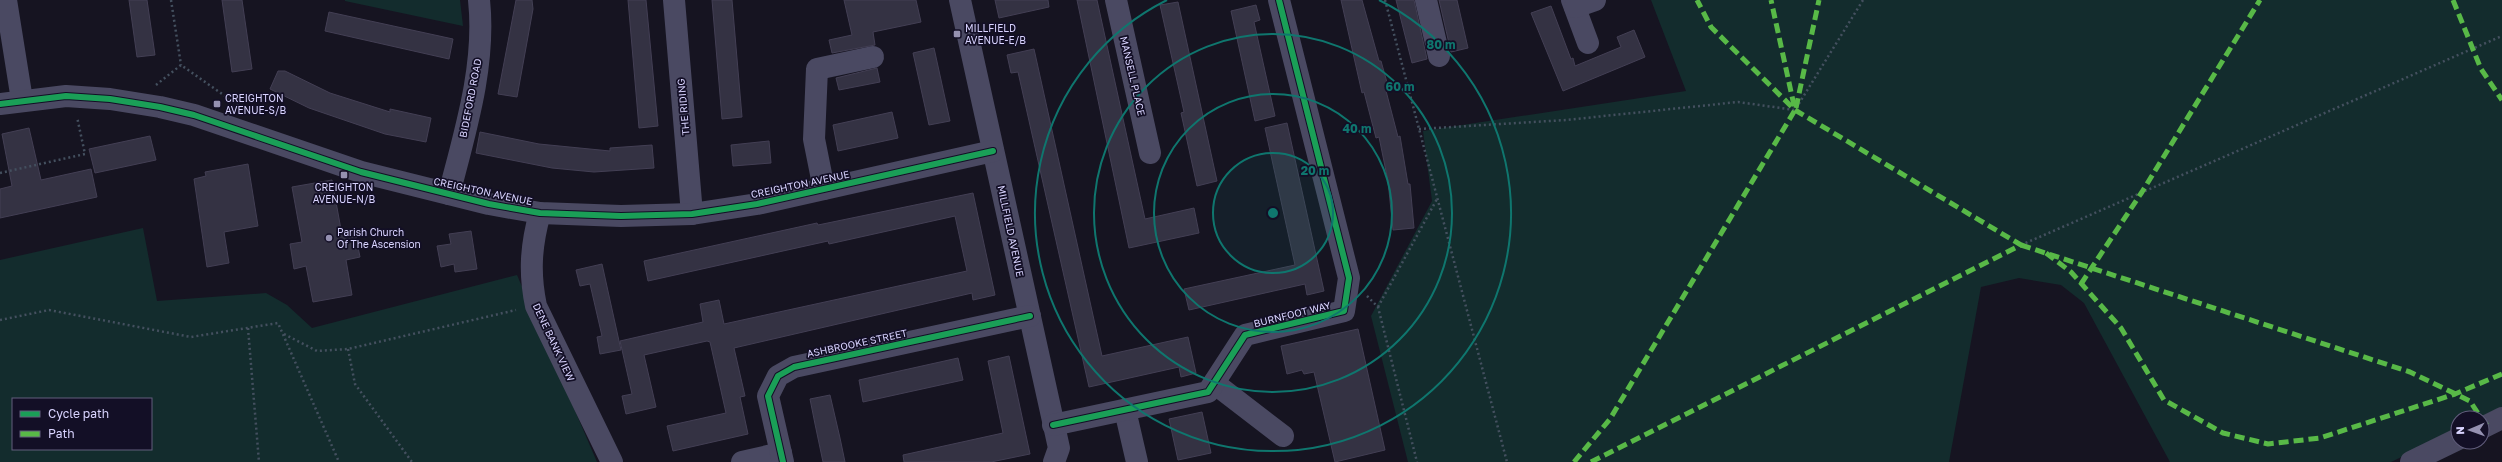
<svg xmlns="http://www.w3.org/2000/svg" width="2502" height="462" font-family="'Golos Text',sans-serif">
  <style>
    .green { fill: #132c2d; fill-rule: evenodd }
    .building { fill: #343243; stroke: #433f54 }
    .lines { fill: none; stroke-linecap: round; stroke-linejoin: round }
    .path { stroke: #44505f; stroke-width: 2.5; stroke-dasharray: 2 3; stroke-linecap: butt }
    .minor { stroke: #4a4962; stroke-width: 22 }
    .quiet { stroke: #58b947; stroke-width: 5; stroke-dasharray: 10 5; stroke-linecap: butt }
    .cycleway-casing { stroke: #130f26; stroke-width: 8 }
    .cycleway { stroke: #1a9f57; stroke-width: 6 }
    .ring { fill: none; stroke: #0f766e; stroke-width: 2 }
    .poi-dot { fill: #9591b1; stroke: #130f26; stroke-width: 1.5 }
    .labels { text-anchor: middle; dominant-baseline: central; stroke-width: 3.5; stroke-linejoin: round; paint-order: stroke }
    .poi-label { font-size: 10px; fill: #d9d4ff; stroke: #130f26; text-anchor: start }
    .street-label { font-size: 10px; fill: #d9d4ff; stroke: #130f26 }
    .centre { fill: #0f766e; stroke: #130f26; stroke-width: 2 }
    .ring-label { font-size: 12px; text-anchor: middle; font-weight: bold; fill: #0f766e; stroke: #130f26; stroke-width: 3.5; stroke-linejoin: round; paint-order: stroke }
  </style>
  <rect width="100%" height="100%" fill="#161421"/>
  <g class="green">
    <path d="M345,0H460L463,26L345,1Z"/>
    <path d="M1651,0H2502V409L2482,418H2458V430L2391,462H2170L2084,303L2061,285L2019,278L1981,287L1949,462H1408L1371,316L1432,201L1423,131L1686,91Z"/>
    <path d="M143,228L157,301L266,293L287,305L312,328L517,275L597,462H0V260ZM13,399H151V449H13Z"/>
  </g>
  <g class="building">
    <path d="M129,0H147L155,55L137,57Z"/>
    <path d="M222,0H242L252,69L232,72Z"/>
    <path d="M516,0H532L533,9L517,97L498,94Z"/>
    <path d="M628,0H646L658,126L639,128Z"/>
    <path d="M712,0H732L742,117L722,119Z"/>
    <path d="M844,0H916L921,22L873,32L875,45L832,53L829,40L852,35Z"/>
    <path d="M995,0H1048L1049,7L999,18Z"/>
    <path d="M1077,0H1097L1145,219L1194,208L1199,233L1129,248Z"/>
    <path d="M1341,0H1362L1379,61H1381L1388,86L1385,87L1398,137L1400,136L1408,184H1410L1414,228L1393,230L1388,181L1379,137L1376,138L1364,92L1362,93Z"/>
    <path d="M1396,0H1414L1427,59L1412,63Z"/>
    <path d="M1439,0H1457L1468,48L1451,52Z"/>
    <path d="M1178,2L1217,181L1197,186L1181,113L1184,112L1160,5Z"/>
    <path d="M1256,5L1260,20L1254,22L1275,116L1255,121L1231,11Z"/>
    <path d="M1551,6L1571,59L1573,58L1575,66L1621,47L1617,37L1634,30L1645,57L1563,91L1531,13Z"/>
    <path d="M329,12L453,39L449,59L325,31Z"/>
    <path d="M934,48L950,121L929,125L913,53Z"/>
    <path d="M1034,49L1102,356L1188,337L1196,373L1181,377L1179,367L1089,387L1018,72L1011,73L1007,55Z"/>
    <path d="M877,68L880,82L839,90L836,78Z"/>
    <path d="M278,71H285L330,93L390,112V109L431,118L426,142L385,134L309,108L270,89Z"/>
    <path d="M892,112L898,138L838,151L833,125Z"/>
    <path d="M1287,123L1324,291L1307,295L1305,284L1189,310L1184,289L1295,265L1265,128Z"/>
    <path d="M29,128L41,180L91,169L97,197L0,218V189L12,186L2,134Z"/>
    <path d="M480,132L539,144L610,151V148L652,145L654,168L594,172L552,168L476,153Z"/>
    <path d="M150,136L156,160L95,173L89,149Z"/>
    <path d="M769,141L771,163L733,166L731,145Z"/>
    <path d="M248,164L258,226L224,232L229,263L207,267L194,179L206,176L205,172Z"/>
    <path d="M332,180L342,235L355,232L360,257L346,260L352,295L313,302L306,266L294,269L290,244L302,242L292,187Z"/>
    <path d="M973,193L995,295L973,300L972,293L734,348L745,396L740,397L748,434L673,451L667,426L726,413L710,342L707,341L644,355L656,407L626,414L622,396L632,394L620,341L703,322L700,304L719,300L724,324L967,271L955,216L829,244L828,241L648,281L644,261L817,223L818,225Z"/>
    <path d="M471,231L477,269L455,272L454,264L441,267L437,246L451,244L449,234Z"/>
    <path d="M602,264L621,350L600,354L597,337L602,336L590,284L580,286L576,270Z"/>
    <path d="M1358,329L1385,450L1335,462L1314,372L1304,374L1302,370L1287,374L1281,346Z"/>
    <path d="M1009,356L1030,454L991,462H904L903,455L1003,433L988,361Z"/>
    <path d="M958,358L963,380L863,402L859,380Z"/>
    <path d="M830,395L840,438L845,462H823L815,424L810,399Z"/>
    <path d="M1202,412L1211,453L1178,460L1169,419Z"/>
  </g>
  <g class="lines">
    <g class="path">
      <path d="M171,0L181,65"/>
      <path d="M1385,0L1507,462"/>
      <path d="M156,85L181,65L242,108"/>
      <path d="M1419,129L1566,120L1738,102L1795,110L1863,0"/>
      <path d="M0,173L85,154L77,117"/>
      <path d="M2021,245L2502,36"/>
      <path d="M1367,296L1378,307L1417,462"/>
      <path d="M1378,307L1437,199"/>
      <path d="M0,320L49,310L191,337L278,323L339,462"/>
      <path d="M248,328L259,462"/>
      <path d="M284,334L317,351L348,349L516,310"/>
      <path d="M348,349L355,384L412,462"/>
    </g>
    <g class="minor">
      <path d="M6,0L22,100"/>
      <path d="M674,0L692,214"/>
      <path d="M960,0L1059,448L1054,462"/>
      <path d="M1116,0L1150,153"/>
      <path d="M1426,0L1439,56"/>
      <path d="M1572,0L1588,43"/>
      <path d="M1575,7L1595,0"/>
      <path d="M0,104L66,96L110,99L160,107L194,115L361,172L489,204L540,213L621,216L692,214L757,204L993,151"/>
      <path d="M824,189L814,139L817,69L873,57"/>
      <path d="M449,194C465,132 486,65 479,0"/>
      <path d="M540,213C531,245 529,273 536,306L612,462"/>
      <path d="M1214,383L1283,436"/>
      <path d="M1125,410L1137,462"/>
      <path d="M1053,425L1208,392L1245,335L1344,311L1349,278L1279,0"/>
      <path d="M2482,428L2502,418"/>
      <path d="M742,462L781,453"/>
      <path d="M783,462L768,396L778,376L794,367L1030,316"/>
      <path d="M2411,462L2458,439"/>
    </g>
    <g class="quiet">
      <path d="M2453,0L2481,69L2502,100"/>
      <path d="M1796,108L1819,0"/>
      <path d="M2021,245L2410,372L2470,401L2481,418"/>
      <path d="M2046,253L2071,272L2121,328L2164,400L2223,433L2268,444L2320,438L2455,394L2502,374"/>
      <path d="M2081,284L2142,192L2260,0"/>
      <path d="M2482,419L2487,425"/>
      <path d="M1574,462L1610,419L1795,110L1771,0"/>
      <path d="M1591,462L2021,245L1795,110L1711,27L1697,0"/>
    </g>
    <defs>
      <g id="cycleway">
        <path d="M0,104L66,96L110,99L160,107L194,115L361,172L489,204L540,213L621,216L692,214L757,204L993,151"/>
        <path d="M1053,425L1208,392L1245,335L1344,311L1349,278L1279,0"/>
        <path d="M783,462L768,396L778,376L794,367L1030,316"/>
      </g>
    </defs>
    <use href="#cycleway" class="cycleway-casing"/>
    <use href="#cycleway" class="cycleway"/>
  </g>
  <circle cx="1273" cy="213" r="60" fill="#0f766e" fill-opacity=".12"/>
  <g class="ring">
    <circle cx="1273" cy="213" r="60"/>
    <circle cx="1273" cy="213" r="119"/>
    <circle cx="1273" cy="213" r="179"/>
    <path d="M1379 0A238 238 0 1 1 1167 0"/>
  </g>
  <g class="poi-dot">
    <rect x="953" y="30" width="8" height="8" rx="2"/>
    <rect x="213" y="100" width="8" height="8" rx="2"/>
    <rect x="340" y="171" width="8" height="8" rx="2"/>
    <circle cx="329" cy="238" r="4"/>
  </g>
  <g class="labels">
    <g class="poi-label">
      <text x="965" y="28">MILLFIELD<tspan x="965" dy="12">AVENUE-E/B</tspan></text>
      <text x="225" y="98">CREIGHTON<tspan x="225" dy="12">AVENUE-S/B</tspan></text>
      <text x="344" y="187" text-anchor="middle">CREIGHTON<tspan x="344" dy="12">AVENUE-N/B</tspan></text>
      <text x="337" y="232">Parish Church<tspan x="337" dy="12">Of The Ascension</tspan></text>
    </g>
    <g class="street-label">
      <text transform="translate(1133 76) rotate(77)">MANSELL PLACE</text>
      <text transform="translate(470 98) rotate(-79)">BIDEFORD ROAD</text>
      <text transform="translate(683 107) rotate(-95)">THE RIDING</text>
      <text transform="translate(800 184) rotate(-12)">CREIGHTON AVENUE</text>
      <text transform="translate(483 191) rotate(12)">CREIGHTON AVENUE</text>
      <text transform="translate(1011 231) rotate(78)">MILLFIELD AVENUE</text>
      <text transform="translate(1292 314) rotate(-14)">BURNFOOT WAY</text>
      <text transform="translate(554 342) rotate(65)">DENE BANK VIEW</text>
      <text transform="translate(857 343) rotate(-12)">ASHBROOKE STREET</text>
    </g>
  </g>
  <circle cx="1273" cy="213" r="6" class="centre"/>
  <g class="ring-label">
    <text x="1441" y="49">80 m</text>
    <text x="1400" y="91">60 m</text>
    <text x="1357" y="133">40 m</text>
    <text x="1315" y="175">20 m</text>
  </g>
  <rect x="12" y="398" width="140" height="52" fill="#130f26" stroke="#625e7d"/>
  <rect x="20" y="411" width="20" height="6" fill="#1a9f57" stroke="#625e7d"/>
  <text x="48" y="418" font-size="12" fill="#d9d4ff">Cycle path</text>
  <rect x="20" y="431" width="20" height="6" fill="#58b947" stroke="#625e7d"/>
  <text x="48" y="438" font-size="12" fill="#d9d4ff">Path</text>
  <g transform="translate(2470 430) rotate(268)"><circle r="19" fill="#130f26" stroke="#625e7d"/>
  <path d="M0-3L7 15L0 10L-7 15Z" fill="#9591b1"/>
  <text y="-6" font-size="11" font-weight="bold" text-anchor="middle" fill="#d9d4ff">N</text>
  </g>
</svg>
